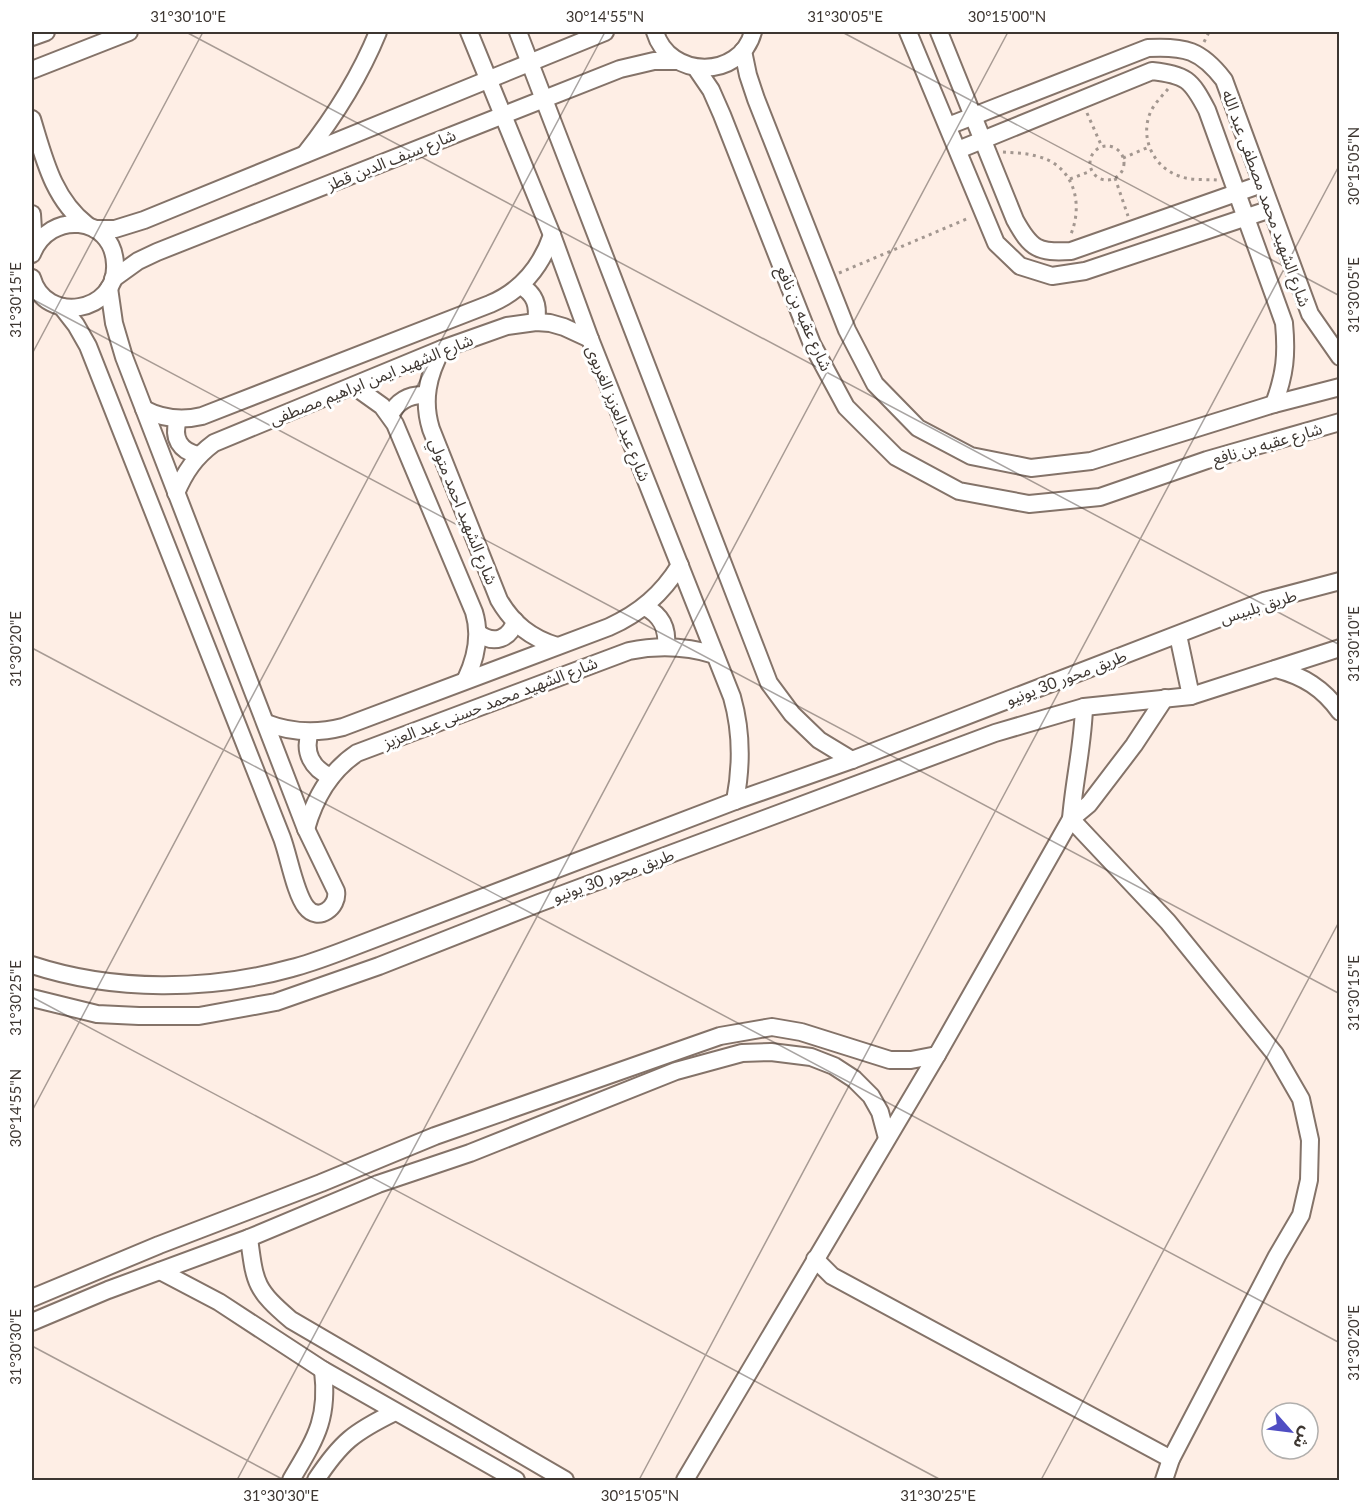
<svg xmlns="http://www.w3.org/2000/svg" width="1371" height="1512" font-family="Lato,'Noto Sans Arabic',sans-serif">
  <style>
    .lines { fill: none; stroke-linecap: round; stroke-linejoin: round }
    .minor-casing { stroke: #847369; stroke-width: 20 }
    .path { stroke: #a39790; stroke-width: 3; stroke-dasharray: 3 4.5; stroke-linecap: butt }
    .minor { stroke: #fff; stroke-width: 16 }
    .ticks { fill: none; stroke: #3d3631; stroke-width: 1.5; stroke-opacity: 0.45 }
    .labels { text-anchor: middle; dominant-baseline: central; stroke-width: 6; stroke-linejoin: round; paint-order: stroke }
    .street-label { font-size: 16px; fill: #3d3631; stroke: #fff }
    .neatline { fill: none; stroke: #3d3631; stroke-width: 2 }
    .ticks-label { font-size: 15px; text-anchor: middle; fill: #3d3631 }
  </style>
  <rect width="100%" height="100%" fill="#feeee5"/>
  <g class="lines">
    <defs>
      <g id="minor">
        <path d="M469,32L552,235L590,339L732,697C742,732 742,765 735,801"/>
        <path d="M518,32L769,683L792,714L819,740L852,760"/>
        <path d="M655,32C669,79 740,80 753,32"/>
        <path d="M908,32L996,243L1020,266L1052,276L1085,271L1271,209"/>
        <path d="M939,32L1015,220C1031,249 1038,253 1071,251L1262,184"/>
        <path d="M32,37L46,32"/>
        <path d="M743,51L748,75L756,99L847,330L875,384L918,428L971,456L1031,468L1091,461L1274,404L1340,387"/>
        <path d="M696,68L711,90L722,115L812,344L846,407L896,457L959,491L1029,504L1100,497L1207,460L1340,422"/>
        <path d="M32,70L129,32"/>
        <path d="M32,119C44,158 53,199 87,225"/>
        <path d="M948,126L1148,48C1185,46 1201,50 1224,80L1310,314L1340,357"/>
        <path d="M958,150L1152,71C1186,75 1191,79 1207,110L1284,323C1287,355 1285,374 1274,404"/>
        <path d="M305,154C335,116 360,76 378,32"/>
        <path d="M32,214L34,247"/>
        <path d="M95,229H115L144,220L605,32"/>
        <path d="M32,254C49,210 113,215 115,264C118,313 45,325 32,278"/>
        <path d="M113,279L138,261L157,252L620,69L654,61H676"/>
        <path d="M521,286C535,294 539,306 536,322"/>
        <path d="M62,307L76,325L88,346L282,838C289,857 295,893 306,907C318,923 339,907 336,891L306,829L124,357L114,323L109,288"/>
        <path d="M442,349C428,375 422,400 431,429L499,600C513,624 531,638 557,646"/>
        <path d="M354,386L382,406L395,424L474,612C481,635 476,658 466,679"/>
        <path d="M144,409C163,419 181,421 202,416L490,304C521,291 541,267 552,235"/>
        <path d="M390,415C398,400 410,394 426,395"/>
        <path d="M178,420C172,438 180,451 198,455"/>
        <path d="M176,493C185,472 195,457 214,443L442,349L507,326L536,322L550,323L564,327L590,339"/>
        <path d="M645,607C661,615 668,628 666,647"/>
        <path d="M478,633C494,645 510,639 515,621"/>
        <path d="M1178,635L1191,696"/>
        <path d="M1276,669C1303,676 1323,688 1340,712"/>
        <path d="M1084,707C1083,745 1074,781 1071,819L1168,922L1275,1054L1301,1099L1310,1140L1309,1180L1301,1215L1277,1256L1171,1459L1164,1480"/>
        <path d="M266,723C292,733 316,734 343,727L609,627C640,613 662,594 680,565"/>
        <path d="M310,732C303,752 312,769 331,777"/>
        <path d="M306,829C315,797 330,771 357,753L629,651C659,645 686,646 715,655"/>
        <path d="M32,965C114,992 209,991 292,968C308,964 324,958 340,952L735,801L852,760L1264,601L1340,581"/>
        <path d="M32,998L97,1014L139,1016H199L276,1002L379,966L539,903L995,733L1084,707L1191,696L1340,648"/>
        <path d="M249,1238C255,1284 255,1289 291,1320L565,1480"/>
        <path d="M815,1259L832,1276L1171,1459"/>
        <path d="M160,1271L219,1302L323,1370L516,1480"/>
        <path d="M32,1298L159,1245L321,1183L435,1136L720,1036L772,1027L801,1032L890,1060H911L937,1055"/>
        <path d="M32,1322L108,1290L249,1238L378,1184L470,1153L676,1071L742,1053L771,1052L811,1057L834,1066L854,1079L871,1096L880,1112L887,1138"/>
        <path d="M291,1480C315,1439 329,1420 323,1370"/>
        <path d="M316,1480C341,1442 354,1432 395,1412"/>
        <path d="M685,1480L937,1055L1071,819L1089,804L1134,745L1165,698"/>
      </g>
    </defs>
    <use href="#minor" class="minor-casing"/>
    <g class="path">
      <path d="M1204,42L1209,32"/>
      <path d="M1168,89C1162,96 1155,103 1151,111C1139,137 1153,167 1179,176C1191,181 1205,179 1217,180"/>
      <path d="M1087,113L1102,147"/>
      <circle cx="1107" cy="163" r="17"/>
      <path d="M1003,152C1014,153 1026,153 1036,156C1073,164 1084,202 1071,234"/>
      <path d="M1123,158L1149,147"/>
      <path d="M1115,178L1128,216"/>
      <path d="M1070,179L1091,171"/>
      <path d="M839,273L969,218"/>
    </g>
    <use href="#minor" class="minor"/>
  </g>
  <path class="ticks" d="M186,32L1340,645M842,32L1340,296M32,299L1340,994M32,354L203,32M32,648L1340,1343M32,997L941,1480M32,1111L605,32M32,1346L284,1480M237,1480L1008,32M639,1480L1340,164M1041,1480L1340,920"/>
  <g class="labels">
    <g class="street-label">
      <text transform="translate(391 159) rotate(-22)">شارع سيف الدين قطز</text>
      <text transform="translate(1267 198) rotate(70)">شارع الشهيد محمد مصطفى عبد الله</text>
      <text transform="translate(805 318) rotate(66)">شارع عقبه بن نافع</text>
      <text transform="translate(371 379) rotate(-22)">شارع الشهيد ايمن ابراهيم مصطفى</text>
      <text transform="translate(619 413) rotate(68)">شارع عبد العزيز الغربوى</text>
      <text transform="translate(1267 443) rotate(-16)">شارع عقبه بن نافع</text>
      <text transform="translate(464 511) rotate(68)">شارع الشهيد احمد متولي</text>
      <text transform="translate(1258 606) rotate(-18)">طريق بلبيس</text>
      <text transform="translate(1066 677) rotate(-21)">طريق محور 30 يونيو</text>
      <text transform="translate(490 702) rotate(-21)">شارع الشهيد محمد حسنى عبد العزيز</text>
      <text transform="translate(613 875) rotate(-20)">طريق محور 30 يونيو</text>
    </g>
  </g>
  <rect width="1371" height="1512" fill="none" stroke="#ffffff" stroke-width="66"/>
  <g transform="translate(1290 1431) rotate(118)"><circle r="28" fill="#ffffff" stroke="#b1afad" stroke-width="1.5"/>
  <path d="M0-4.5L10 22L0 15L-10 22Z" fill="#4f4dc3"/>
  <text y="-9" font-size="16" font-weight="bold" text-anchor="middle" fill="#3d3631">ش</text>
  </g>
  <rect x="33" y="33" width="1305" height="1446" class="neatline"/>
  <g class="ticks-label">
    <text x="188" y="22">31°30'10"E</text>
    <text x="605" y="22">30°14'55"N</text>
    <text x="845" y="22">31°30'05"E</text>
    <text x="1007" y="22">30°15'00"N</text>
    <text transform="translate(1354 166) rotate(-90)" y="5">30°15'05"N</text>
    <text transform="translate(1354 295) rotate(-90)" y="5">31°30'05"E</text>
    <text transform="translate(16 300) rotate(-90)" y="5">31°30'15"E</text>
    <text transform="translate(1354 644) rotate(-90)" y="5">31°30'10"E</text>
    <text transform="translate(16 649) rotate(-90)" y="5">31°30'20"E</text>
    <text transform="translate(1354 993) rotate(-90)" y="5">31°30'15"E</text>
    <text transform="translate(16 998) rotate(-90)" y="5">31°30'25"E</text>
    <text transform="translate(16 1108) rotate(-90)" y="5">30°14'55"N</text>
    <text transform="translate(1354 1343) rotate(-90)" y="5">31°30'20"E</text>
    <text transform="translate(16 1347) rotate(-90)" y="5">31°30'30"E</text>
    <text x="281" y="1501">31°30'30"E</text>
    <text x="640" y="1501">30°15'05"N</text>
    <text x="938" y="1501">31°30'25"E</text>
  </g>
</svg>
